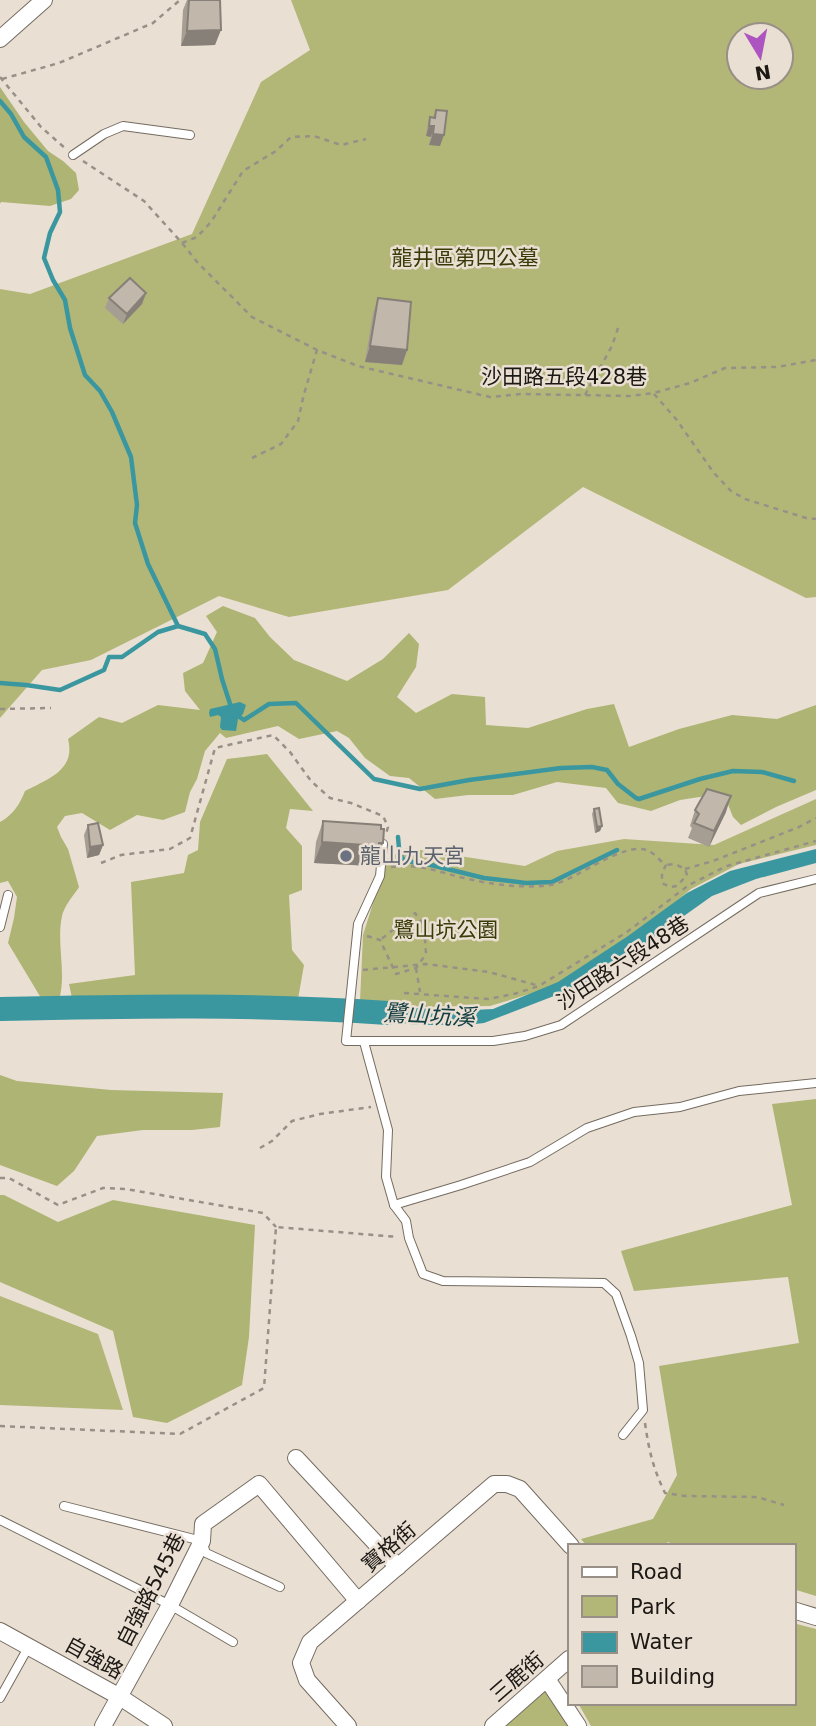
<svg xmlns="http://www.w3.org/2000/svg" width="816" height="1726" font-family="'DejaVu Sans','Noto Sans TC',sans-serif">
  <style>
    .green { fill: #b2b777; fill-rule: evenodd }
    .forest { fill: #aeb473 }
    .water { fill: #3a979f }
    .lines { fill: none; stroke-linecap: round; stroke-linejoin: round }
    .stream { stroke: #3a979f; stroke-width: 4.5 }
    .river { stroke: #3a979f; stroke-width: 24 }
    .lane-casing { stroke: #746b60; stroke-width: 10 }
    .street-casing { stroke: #746b60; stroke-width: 18 }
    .path { stroke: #989087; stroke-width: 2.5; stroke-dasharray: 5 5; stroke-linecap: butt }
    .lane { stroke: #fff; stroke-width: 8 }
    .street { stroke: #fff; stroke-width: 16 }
    .wall { fill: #a69d93 }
    .shaded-wall { fill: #878078 }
    .building { fill: #c1b7ab; stroke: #878078; stroke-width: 2 }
    .worship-dot { fill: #6b7280; stroke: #eadfd3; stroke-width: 2.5 }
    .labels { text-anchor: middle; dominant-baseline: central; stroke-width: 5; stroke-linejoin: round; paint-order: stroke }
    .park-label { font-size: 21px; fill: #383b07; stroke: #eadfd3 }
    .street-label { font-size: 21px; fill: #1c1814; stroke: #eadfd3 }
    .worship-label { font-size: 21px; fill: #5b616d; stroke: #eadfd3; text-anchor: start }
    .water-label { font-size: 23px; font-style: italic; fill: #154043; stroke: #eadfd3 }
  </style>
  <rect width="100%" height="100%" fill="#eadfd3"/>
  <g class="green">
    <path d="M291,0H816V597L806,598L583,487L448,590L289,617L219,596L91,660L42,670L0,718V289L30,294L192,234L261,82L310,50ZM739,35H781V77H739Z"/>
    <path d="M816,799V845L739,864L691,889L632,938L569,982L490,1006L425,1007L360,1001L363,935L387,859L407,848L525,866L557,851L624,839L714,845Z"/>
    <path d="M0,1296L98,1334L123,1410L0,1405Z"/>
    <path d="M793,1623L816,1629V1726H591L578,1703H793Z"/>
    <path d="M547,1679L571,1726H496Z"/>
  </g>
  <g class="forest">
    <path d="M0,87L24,122L48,151L63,161L76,173L79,190L71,199L50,206L1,202L0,204Z"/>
    <path d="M223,606L255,618L270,637L294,660L347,681L383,659L409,633L419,644L416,667L397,697L416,713L452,694L485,697L486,725L528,728L587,709L614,704L629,747L679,729L732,715L777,719L816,705V790L776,807L741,825L733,817L727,802L706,796L680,800L651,811L618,803L606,788L557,782L513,795H468L435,799L409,778L390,776L365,758L349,738L337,731L299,739L278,726L226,738L220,733L205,751L197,779L190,792L185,812L163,820L137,815L110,830L82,813L65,816L57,827L61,837L68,849L79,887C74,895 64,906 62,916C56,944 67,973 59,1000L41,998L8,943L14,918L17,897L8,881L0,883V822C13,815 20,804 25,791C48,779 76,770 68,739L99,717L122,723L158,705L200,710L185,691L183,673L203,663L217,632L206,616Z"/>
    <path d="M267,754L313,811L290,809L286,828L302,846V890L289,895L292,950L304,965L298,999L72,998L69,984L135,975L131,882L184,873L188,855L198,850L200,822L227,759Z"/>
    <path d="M0,1075L17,1081L111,1090L223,1093L220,1127L192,1130H143L97,1136L74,1171L57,1186L0,1165Z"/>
    <path d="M816,1099V1596L793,1589V1546H678L668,1542L664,1546H587L581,1539L653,1519L677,1475L659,1366L799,1343L788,1277L634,1291L621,1251L792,1205L772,1104Z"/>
    <path d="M0,1195H4L58,1222L113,1200L255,1225L249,1337L242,1385L167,1423L133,1417L113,1331L0,1282Z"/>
  </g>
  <g class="water">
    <path d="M240,702L246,705L243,714L238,719L236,731L222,730L220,727L221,717L218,715L210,717L209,713L210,709Z"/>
    <path d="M816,849V863L756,879L712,896L622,960L585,984L484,1023L467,1025H417L371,1019L354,1011L394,1006L453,1011L493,1009L558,982L628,936L687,893L730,871Z"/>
  </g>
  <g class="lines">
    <g class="stream">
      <path d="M0,101L11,114L24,137L46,157L58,190L60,212L50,233L44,258L53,280L65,300L70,328L85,375L100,391L112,412L131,457L137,505L135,523L148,564L178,626"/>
      <path d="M0,683L26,685L60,690L104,670L109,657H122L158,632L178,626L205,634L215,649L222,679L231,707"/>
      <path d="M235,714L244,720L269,704L296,703L374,779L420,789L469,780L561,768L592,767L607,770L618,784L636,798L639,799L700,779L733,771L762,772L794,781"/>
      <path d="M398,837L399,848L402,858L406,861L431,865L484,878L526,883L552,882L617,850"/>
    </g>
    <path class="river" d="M0,1009C129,1006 259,1004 388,1013"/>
    <defs>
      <g id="lane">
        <path d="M73,155L104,134L123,126L190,135"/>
        <path d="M383,844L380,876L358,924L346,1041H493L525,1036L561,1025L759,893L816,879"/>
        <path d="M0,927L8,895"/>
        <path d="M364,1042L388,1130L386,1177L394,1205L406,1221L409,1238L423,1274L443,1281L604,1283L616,1294L631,1336L639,1363L643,1410L623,1435"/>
        <path d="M394,1205L461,1185L530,1162L587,1128L634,1112L680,1107L739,1091L816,1083"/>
        <path d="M64,1506L202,1541L206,1553L280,1587"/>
        <path d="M0,1520L170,1605L233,1642"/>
        <path d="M0,1698L29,1646"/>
      </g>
      <g id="street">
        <path d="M0,39L44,0"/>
        <path d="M296,1458L398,1567"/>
        <path d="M793,1610L816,1617"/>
        <path d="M0,1631L120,1697L164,1726"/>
        <path d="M547,1679L578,1726"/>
        <path d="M103,1726L170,1605L202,1541L203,1524L259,1484L358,1601"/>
        <path d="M348,1726L307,1680L301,1663L310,1642L494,1484H507L520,1489L571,1546"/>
        <path d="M493,1726L569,1659"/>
      </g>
    </defs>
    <use href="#lane" class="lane-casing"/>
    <use href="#street" class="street-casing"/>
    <g class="path">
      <path d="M0,77L41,127L66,149"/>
      <path d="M2,79L59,63L153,23L180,0"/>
      <path d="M83,161L144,201L182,243L198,263L252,317L317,350L358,366L490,397L522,394L630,396L654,393L690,383L725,368L777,367L816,360"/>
      <path d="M182,243L197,237L211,222L243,171L276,151L291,137L314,136L341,145L366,139"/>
      <path d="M654,394L676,419L714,473L731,491L745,499L806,518L816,519"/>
      <path d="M585,395L612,346L618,328"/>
      <path d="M252,458L281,444L298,421L304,394L317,350"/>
      <path d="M0,709L51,708"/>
      <path d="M101,863L121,855L170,849L190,838L215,748L273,735L290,752L311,781L330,798L351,803L383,816L388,827L386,834"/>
      <path d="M391,867C419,863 438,872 464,878C489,884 524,889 550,885C575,882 624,839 649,851C655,854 660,861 666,865L662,873V883L670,887L677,886L687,875L685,869L675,864L666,865"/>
      <path d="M685,869L713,861L799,827L816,818"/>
      <path d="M367,936L380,940L396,974L416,968L426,954L424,925L415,913L380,940"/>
      <path d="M416,968L420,992"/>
      <path d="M363,970L426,964L489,972L536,985"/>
      <path d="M404,993L488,999L514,994L539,986L627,932L689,885L727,866L816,841"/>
      <path d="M260,1148L272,1141L292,1121L320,1114L371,1107"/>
      <path d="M0,1178H9L58,1205L103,1188L126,1189L263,1213L276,1227"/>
      <path d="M645,1423C649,1451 653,1468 665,1493L685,1496L757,1497L784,1505"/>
      <path d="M0,1426L180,1434L264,1388L276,1227L398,1237"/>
    </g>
    <use href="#lane" class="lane"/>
    <use href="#street" class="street"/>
  </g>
  <g class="wall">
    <path d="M187,0H220L215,45L181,46L183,10Z"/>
    <path d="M436,110L440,146L429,145L431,137L426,136L427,128L430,117H433Z"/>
    <path d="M146,293L142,304L123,324L105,308L109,298Z"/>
    <path d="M378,298L407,350L402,365L365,362L373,313Z"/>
    <path d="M594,809L602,826L600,831L595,833L592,814Z"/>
    <path d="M695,810L726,812L709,847L688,838L692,828L690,826Z"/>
    <path d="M323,821L381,829L383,843L376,864L373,863L372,866L314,863L316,842Z"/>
    <path d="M88,825L103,845L99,855L87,858L84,835Z"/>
  </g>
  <g class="shaded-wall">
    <path d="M221,30L215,45L181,46L187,31Z"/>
    <path d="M429,126H434L431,137L426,136Z"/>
    <path d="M433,134L444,135L440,146L429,145Z"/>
    <path d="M146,293L142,304L123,324L127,314Z"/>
    <path d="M370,346L407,350L402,365L365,362Z"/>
    <path d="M731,796L726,812L709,847L714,831Z"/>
    <path d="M602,826L600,831L595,833L597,827Z"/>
    <path d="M322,842L379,843H383L376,864L373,863L372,866L314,863Z"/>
    <path d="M103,845L99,855L87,858L90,847Z"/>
  </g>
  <g class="building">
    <path d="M189,0H220L221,30L187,31Z"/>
    <path d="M436,110L447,111L444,135L433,134L434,126H429L430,117L435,118Z"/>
    <path d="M130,278L146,293L127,314L109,298Z"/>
    <path d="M378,298L411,302L407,350L370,346Z"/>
    <path d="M707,789L731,796L714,831L694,823L699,814L695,810Z"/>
    <path d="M599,808L602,826L597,827L594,809Z"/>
    <path d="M323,821L381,825V829H384L383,843H379V846L322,842Z"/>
    <path d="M98,823L103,845L90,847L88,825Z"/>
  </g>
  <circle class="worship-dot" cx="346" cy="856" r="7"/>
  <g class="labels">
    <g class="park-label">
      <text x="465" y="258">龍井區第四公墓</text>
      <text x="446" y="930">鷺山坑公園</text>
    </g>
    <g class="street-label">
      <text x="564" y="377">沙田路五段428巷</text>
      <text transform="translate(623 963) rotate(-33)">沙田路六段48巷</text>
      <text transform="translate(389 1547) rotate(-41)">寶格街</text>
      <text transform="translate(151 1590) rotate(-63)">自強路545巷</text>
      <text transform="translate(94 1658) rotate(29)">自強路</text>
      <text transform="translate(517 1677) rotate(-41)">三鹿街</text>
    </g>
    <g class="worship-label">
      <text x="360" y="856">龍山九天宮</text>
    </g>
    <g class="water-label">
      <text transform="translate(429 1015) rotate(3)">鷺山坑溪</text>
    </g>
  </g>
  <rect x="568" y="1544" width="228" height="161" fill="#eadfd3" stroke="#988f87" stroke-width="2"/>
  <rect x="582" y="1567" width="35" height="10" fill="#ffffff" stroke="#988f87" stroke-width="2"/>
  <text x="630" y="1579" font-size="21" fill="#1c1814">Road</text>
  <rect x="582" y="1596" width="35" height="21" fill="#b2b777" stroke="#988f87" stroke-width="2"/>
  <text x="630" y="1614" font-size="21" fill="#1c1814">Park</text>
  <rect x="582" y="1632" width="35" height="21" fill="#3a979f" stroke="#988f87" stroke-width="2"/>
  <text x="630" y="1649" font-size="21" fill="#1c1814">Water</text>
  <rect x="582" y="1666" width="35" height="21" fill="#c1b7ab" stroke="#988f87" stroke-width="2"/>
  <text x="630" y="1684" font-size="21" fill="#1c1814">Building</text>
  <g transform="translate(760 56) rotate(170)"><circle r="33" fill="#eadfd3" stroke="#988f87" stroke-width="2"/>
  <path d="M0-5L12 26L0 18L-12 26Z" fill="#ac54c0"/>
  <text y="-10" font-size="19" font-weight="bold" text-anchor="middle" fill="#1c1814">N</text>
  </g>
</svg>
